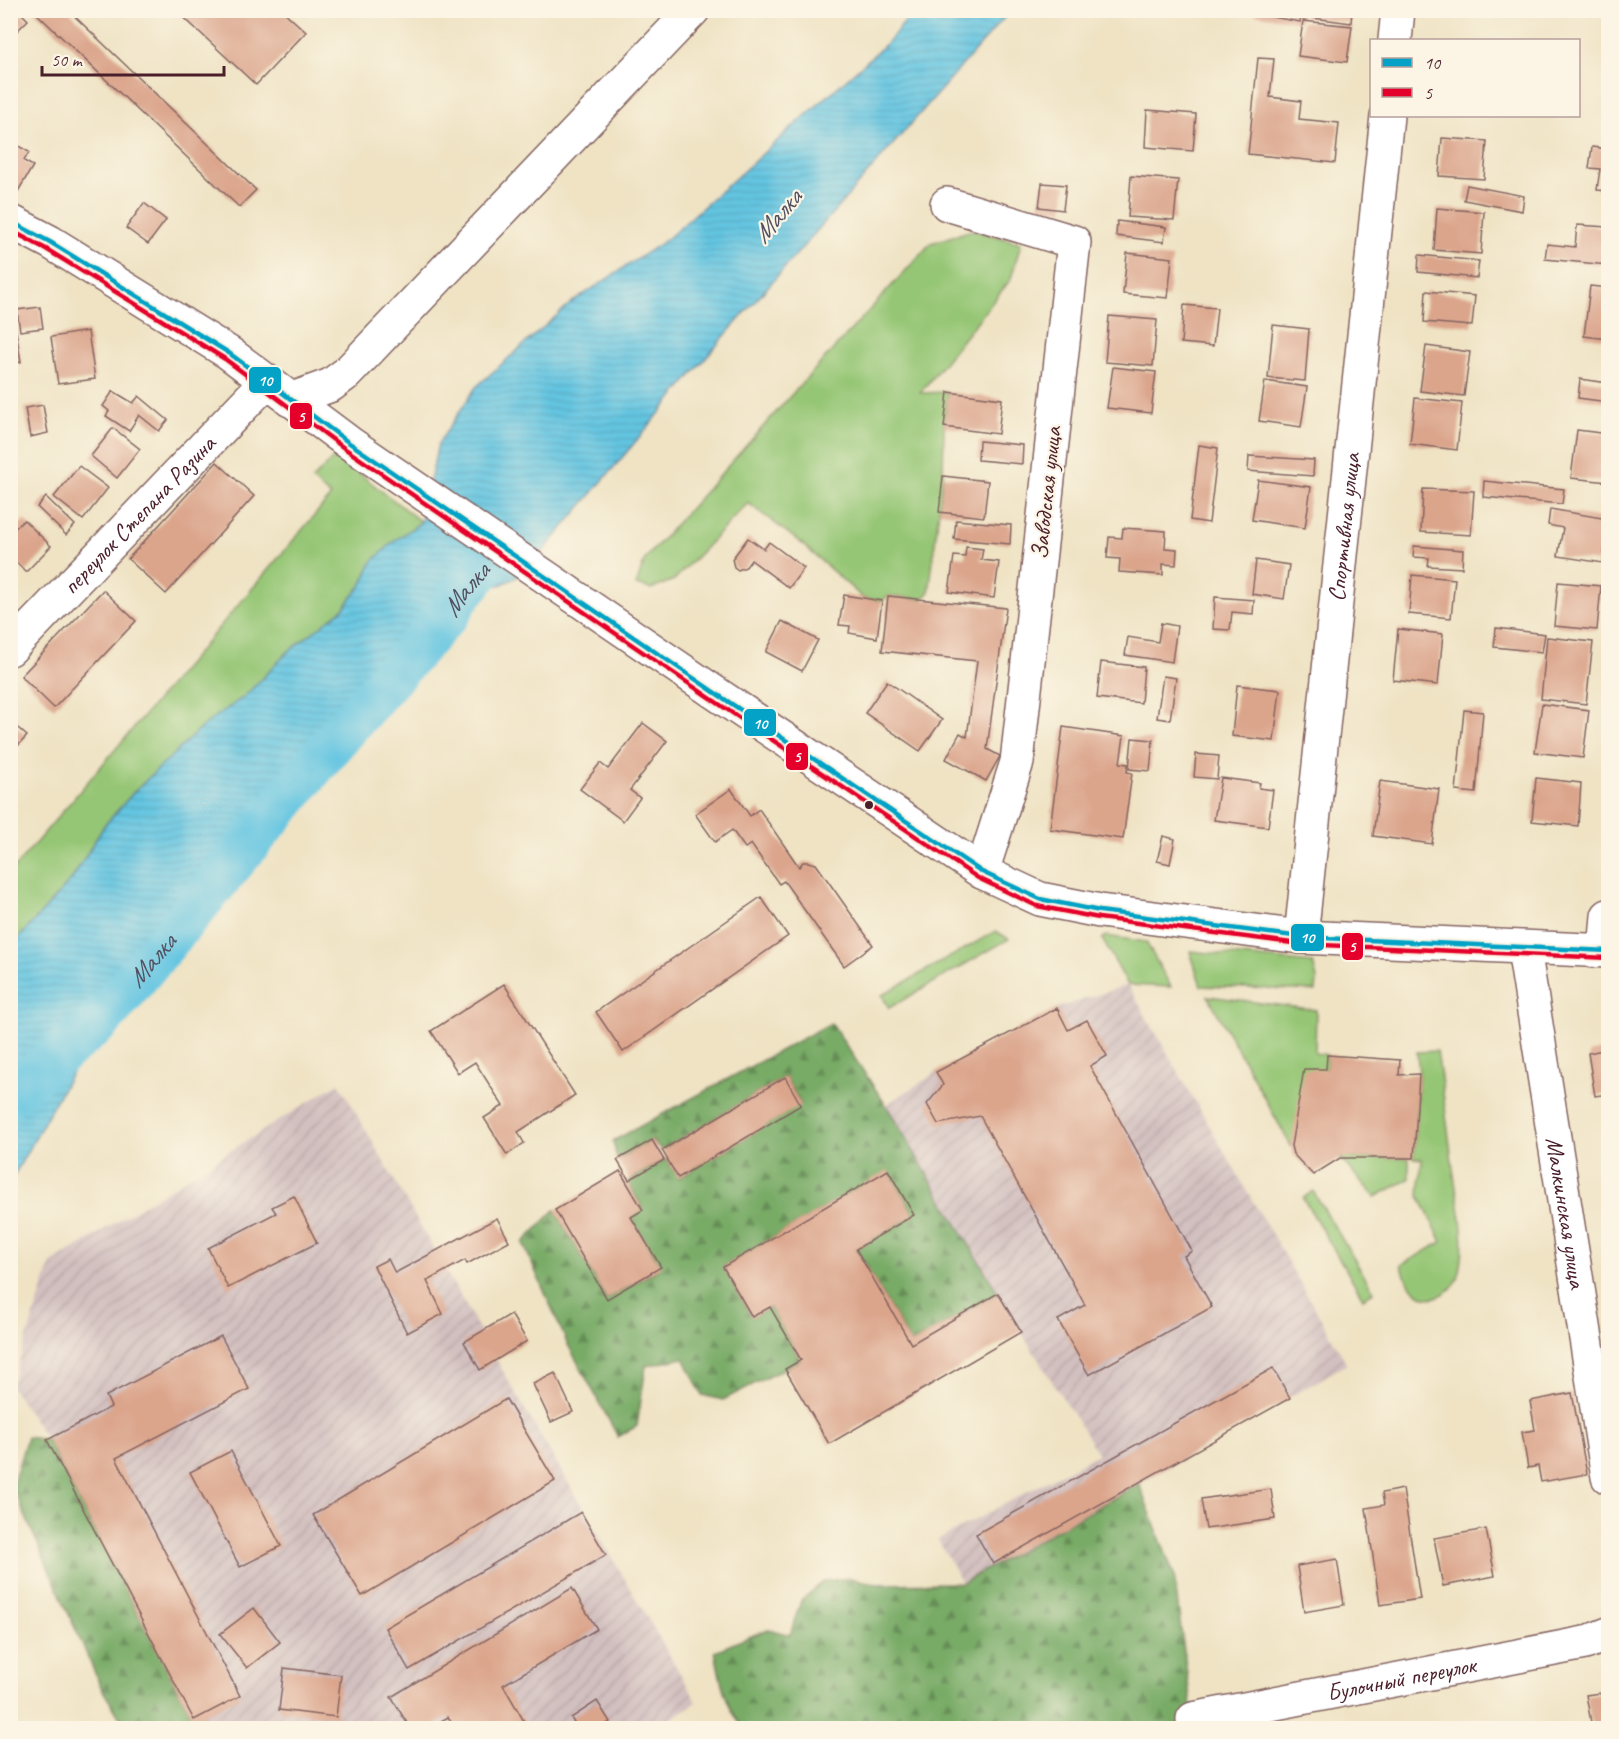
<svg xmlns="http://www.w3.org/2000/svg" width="1619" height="1739" font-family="Caveat,sans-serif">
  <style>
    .industrial { fill: url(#industrial-furrows) }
    .green { fill: #95c675; stroke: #707250; stroke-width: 1.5 }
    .forest { fill: url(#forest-firs); stroke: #616548; stroke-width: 1.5 }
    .water { fill: url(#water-rules); stroke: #567286; stroke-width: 1.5 }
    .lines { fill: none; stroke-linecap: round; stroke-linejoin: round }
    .river { stroke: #63c5e1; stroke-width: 44 }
    .building { fill: #dba58c }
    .minor-casing { stroke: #846461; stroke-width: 36 }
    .minor { stroke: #fff; stroke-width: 33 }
    .bus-1-casing { stroke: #fcf5e5; stroke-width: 9 }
    .bus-2-casing { stroke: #fcf5e5; stroke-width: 9 }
    .bus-1 { stroke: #04a2c6; stroke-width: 4.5 }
    .bus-2 { stroke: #e4002b; stroke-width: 4.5 }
    .bus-dot { fill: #4a1f2b; stroke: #fcf5e5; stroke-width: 2 }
    .labels { text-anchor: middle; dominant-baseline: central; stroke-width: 4.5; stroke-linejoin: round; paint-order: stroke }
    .street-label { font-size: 24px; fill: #4a1f2b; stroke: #fcf5e5 }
    .water-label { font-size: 26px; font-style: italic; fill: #525162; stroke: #fcf5e5 }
    .line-badge { stroke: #fcf5e5; stroke-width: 2 }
    .badge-label { font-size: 16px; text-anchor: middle; font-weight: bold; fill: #fff }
  </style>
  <defs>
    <pattern id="industrial-furrows" width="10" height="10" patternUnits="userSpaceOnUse" patternTransform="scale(1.5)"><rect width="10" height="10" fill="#d2bfbf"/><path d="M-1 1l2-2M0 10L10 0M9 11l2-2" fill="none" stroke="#b6a4a4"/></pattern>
    <pattern id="forest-firs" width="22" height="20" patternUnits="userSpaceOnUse" patternTransform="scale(1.5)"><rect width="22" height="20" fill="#78ab66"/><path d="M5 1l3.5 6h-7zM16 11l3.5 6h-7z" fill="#648b54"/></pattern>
    <pattern id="water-rules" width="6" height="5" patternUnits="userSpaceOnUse" patternTransform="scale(1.5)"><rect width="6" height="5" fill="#63c5e1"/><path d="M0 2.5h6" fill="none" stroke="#57a9c1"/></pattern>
  </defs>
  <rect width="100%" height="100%" fill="#fcf5e5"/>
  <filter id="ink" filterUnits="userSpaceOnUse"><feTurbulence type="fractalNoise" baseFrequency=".0167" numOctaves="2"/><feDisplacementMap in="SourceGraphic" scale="12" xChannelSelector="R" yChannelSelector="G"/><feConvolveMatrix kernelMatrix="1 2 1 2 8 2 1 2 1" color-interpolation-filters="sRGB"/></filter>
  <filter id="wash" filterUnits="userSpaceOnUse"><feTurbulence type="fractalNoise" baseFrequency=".008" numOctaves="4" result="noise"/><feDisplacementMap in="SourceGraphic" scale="24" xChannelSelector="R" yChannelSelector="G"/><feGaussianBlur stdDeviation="1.35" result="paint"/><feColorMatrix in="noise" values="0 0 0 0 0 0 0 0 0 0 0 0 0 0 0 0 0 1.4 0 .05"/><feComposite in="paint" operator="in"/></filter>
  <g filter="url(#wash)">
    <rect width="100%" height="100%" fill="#efe3c4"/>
    <g class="industrial">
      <path d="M1128,985L1347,1364L1139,1484L962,1583L938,1540L1098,1454L1021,1332L886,1105L937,1072L1057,1008Z"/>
      <path d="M339,1083L512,1387L697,1702L657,1728H222L194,1720L48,1440L11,1387L51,1263Z"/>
    </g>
    <g class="green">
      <path d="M972,230L1021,243L1011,279L920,393L948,392L944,427L943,476L929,593L922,599L888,596L882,601L863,598L801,543L748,503L674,580L651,589L636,585L645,559L794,392L931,243Z"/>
      <path d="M336,455L421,522L392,543L372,562L361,586L343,609L289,651L245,696L206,724L135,791L104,826L72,879L17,940L11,951V872L331,496L312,480Z"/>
      <path d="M996,931L1009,939L889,1008L882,995Z"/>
      <path d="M1106,936L1146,942L1171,987L1128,985L1102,939Z"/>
      <path d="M1190,951L1313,963L1317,979L1316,991L1201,986Z"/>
      <path d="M1208,996L1316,1010L1315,1053L1327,1055L1326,1069L1291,1146Z"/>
      <path d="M1437,1051C1443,1090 1448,1130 1453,1169C1458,1204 1469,1244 1458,1278C1453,1291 1437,1300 1425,1297C1411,1292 1405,1277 1401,1265L1442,1242L1419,1196L1422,1159L1414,1158L1419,1074L1417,1052Z"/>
      <path d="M1340,1158H1409V1179L1375,1197Z"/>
      <path d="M1313,1191L1374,1292L1363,1298L1303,1198Z"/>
    </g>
    <g class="forest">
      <path d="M831,1023L886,1105L998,1293L911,1344L856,1249L914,1215L888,1171L723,1267L752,1317L770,1307L801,1360L723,1400L702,1395L684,1358L646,1366L637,1426L618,1437L567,1343L523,1243L555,1210L607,1299L661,1268L631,1217L643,1209L630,1186L629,1180L667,1159L679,1178L801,1104L785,1077L662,1150L652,1140L617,1160L613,1141Z"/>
      <path d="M27,1437L47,1440L194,1720L201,1728H126L102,1689L12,1486Z"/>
      <path d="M1139,1484L1174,1575L1194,1728H743C725,1705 720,1679 715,1651L768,1629L790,1635L801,1601L824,1581L851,1578L877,1584L962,1583Z"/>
    </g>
    <path class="water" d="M914,11H1010L722,339L535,561L519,576L500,585L480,586L460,594L449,612L343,731L101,1020L11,1181L10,951L17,940L72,879L104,826L135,791L204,725L245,696L289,651L343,609L361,586L372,562L392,543L421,522L438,444L476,387L572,302L666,240L887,43Z"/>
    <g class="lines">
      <path class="river" id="s1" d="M10,1095L101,1020L343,731L449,612L460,594L486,564"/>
    </g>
    <g id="blocks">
      <g class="building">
        <path d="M10,10H18L28,20L10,38Z"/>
        <path d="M33,10H68L256,190L239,207Z"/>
        <path d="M176,10H282L306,32L256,85Z"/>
        <path d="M1255,10H1302L1300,22L1254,14Z"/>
        <path d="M1307,10H1352L1351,23L1306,17Z"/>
        <path d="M1303,21L1352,26L1347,62L1298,56Z"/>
        <path d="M1258,58L1274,59L1270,97L1301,101L1299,119L1339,123L1335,163L1248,154Z"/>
        <path d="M1147,110L1196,114L1193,151L1145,147Z"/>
        <path d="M1442,138L1487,141L1484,179L1439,176Z"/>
        <path d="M10,141L29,152L24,161L33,166L14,198L10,196Z"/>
        <path d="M1592,147L1608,149V191L1597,190L1600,169L1589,168Z"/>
        <path d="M1131,176L1178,180L1174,220L1128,217Z"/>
        <path d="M1042,183L1066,185L1063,210L1039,207Z"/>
        <path d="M1467,185L1524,196L1522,211L1464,200Z"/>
        <path d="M144,203L166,220L148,244L126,228Z"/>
        <path d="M1437,208L1484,212L1481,254L1434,250Z"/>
        <path d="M1117,221L1166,227L1164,242L1116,236Z"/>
        <path d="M1577,225L1608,227V265L1545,259L1547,244L1575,247Z"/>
        <path d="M1127,253L1172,258L1168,298L1123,294Z"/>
        <path d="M1419,255L1479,261L1477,278L1418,272Z"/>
        <path d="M1590,286L1608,288V339L1584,336Z"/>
        <path d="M1426,291L1475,296L1472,326L1424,322Z"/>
        <path d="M1184,305L1217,308L1213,346L1181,343Z"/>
        <path d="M40,307L43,328L20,331L17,310Z"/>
        <path d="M1109,316L1157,320L1153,366L1105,362Z"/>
        <path d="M10,325H15L21,362L10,364Z"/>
        <path d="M1273,325L1309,329L1305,381L1268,378Z"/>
        <path d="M88,331L95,379L58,384L51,337Z"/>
        <path d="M1426,346L1470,352L1464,396L1420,391Z"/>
        <path d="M1113,367L1156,372L1151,413L1107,408Z"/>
        <path d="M1580,379L1608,383V402L1578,398Z"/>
        <path d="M1265,381L1307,387L1301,427L1259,421Z"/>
        <path d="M113,391L133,403L139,396L168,420L159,431L139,415L129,431L106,416L109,411L103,406Z"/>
        <path d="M948,392L1002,399L998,434L944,427Z"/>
        <path d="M1415,398L1462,403L1457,450L1410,444Z"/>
        <path d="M43,405L48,433L30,437L25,408Z"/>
        <path d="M113,428L140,449L117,478L91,456Z"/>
        <path d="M1577,430L1608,434V482L1571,478Z"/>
        <path d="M979,441L1023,445L1022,464L978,460Z"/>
        <path d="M1199,445L1218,448L1209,523L1190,520Z"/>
        <path d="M1249,456L1314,460L1313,476L1248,471Z"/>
        <path d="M217,462L254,496L166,594L128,559Z"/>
        <path d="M79,466L108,488L83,520L54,497Z"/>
        <path d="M943,476L988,481L984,517L939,512Z"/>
        <path d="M1258,480L1311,487L1305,528L1252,520Z"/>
        <path d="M1484,481L1564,489L1562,504L1483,497Z"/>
        <path d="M1423,489L1474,491L1471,535L1421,532Z"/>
        <path d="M46,497L75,525L66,535L37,507Z"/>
        <path d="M1550,509L1608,519L1603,563L1558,556L1563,528L1548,525Z"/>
        <path d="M24,520L51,546L26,572L10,556V533Z"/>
        <path d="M956,520L1011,525L1010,544L954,539Z"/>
        <path d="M1123,528L1166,531L1165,548L1177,549L1176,565L1163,564V575L1119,572L1120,559L1107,558L1109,537L1122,538Z"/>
        <path d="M748,538L764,549L769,542L804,568L789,588L751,560L746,567L738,570L734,567L732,559Z"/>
        <path d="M1414,546L1463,550L1462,568L1428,566L1429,558L1413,557Z"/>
        <path d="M966,547L983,549L981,560L999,562L994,598L949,592L954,556L965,557Z"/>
        <path d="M1256,560L1289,565L1284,599L1252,594Z"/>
        <path d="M1412,575L1455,579L1451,618L1409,614Z"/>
        <path d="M1558,582L1601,586L1597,630L1554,626Z"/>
        <path d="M103,590L136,621L54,708L21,676Z"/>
        <path d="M844,595L882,601L877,638L849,633L850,626L839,625Z"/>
        <path d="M888,596L1006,608L987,749L1000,756L986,781L946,759L960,733L967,737L977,661L882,651Z"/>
        <path d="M1215,597L1254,600L1253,614L1232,612L1230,630L1213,629Z"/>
        <path d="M782,621L818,640L802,671L766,652Z"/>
        <path d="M1161,623L1177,626L1172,662L1125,655L1128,637L1158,642Z"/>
        <path d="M1496,628L1545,634L1542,652L1494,647Z"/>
        <path d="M1398,629L1443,634L1438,685L1393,680Z"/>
        <path d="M1547,637L1593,642L1586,704L1541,699Z"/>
        <path d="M1101,662L1144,667L1141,703L1097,698Z"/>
        <path d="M1163,676L1176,678L1170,720L1157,718Z"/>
        <path d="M887,681L942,720L920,751L865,713Z"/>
        <path d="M1237,685L1280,690L1274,741L1232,736Z"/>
        <path d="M1542,704L1589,710L1583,758L1535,752Z"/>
        <path d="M1464,710L1483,712L1476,793L1456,791Z"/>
        <path d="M10,721L27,736L10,754Z"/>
        <path d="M643,723L667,741L630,790L640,798L623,821L580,789L600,763L608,769Z"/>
        <path d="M1063,727L1124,736L1120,763L1128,764L1127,772L1132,773L1123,839L1050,829Z"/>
        <path d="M1132,738L1153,740L1150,771L1129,769Z"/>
        <path d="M1196,754L1219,756L1217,779L1194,777Z"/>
        <path d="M1221,778L1260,783L1259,788L1273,790L1268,827L1214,820Z"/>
        <path d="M1536,778L1581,783L1578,826L1532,821Z"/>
        <path d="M1380,781L1439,789L1432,844L1373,836Z"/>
        <path d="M731,789L750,816L759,809L799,867L803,862H808L816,864L873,945L844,966L784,881L779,884L751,844L745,848L732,830L715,842L695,814Z"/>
        <path d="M1163,836L1175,839L1170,864L1157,861Z"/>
        <path d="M761,897L788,936L623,1052L596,1012Z"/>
        <path d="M504,984L575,1095L518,1132L524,1143L507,1155L484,1118L503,1106L475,1062L458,1073L431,1031Z"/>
        <path d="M1057,1008L1068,1030L1087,1020L1107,1056L1090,1066L1192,1251L1184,1256L1212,1307L1089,1375L1058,1320L1085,1305L980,1116L938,1124L927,1104L943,1085L936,1072Z"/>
        <path d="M1608,1049V1094L1595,1096L1588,1053Z"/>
        <path d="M1327,1055L1400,1060L1399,1075L1419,1074L1414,1158H1340L1313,1175L1293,1154L1291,1146L1304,1069H1326Z"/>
        <path d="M785,1077L801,1105L678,1178L662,1150Z"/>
        <path d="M652,1140L664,1160L629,1180L617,1160Z"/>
        <path d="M888,1170L914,1215L856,1249L911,1344L998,1293L1021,1332L829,1444L785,1369L801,1360L770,1307L752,1317L723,1267Z"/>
        <path d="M620,1171L643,1210L631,1217L661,1267L607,1299L555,1210Z"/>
        <path d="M294,1196L317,1243L228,1288L208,1248L276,1213L272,1207Z"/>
        <path d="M497,1218L509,1241L467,1264L465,1260L427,1281L443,1314L407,1333L374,1266L388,1259L395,1273Z"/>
        <path d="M511,1314L527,1341L480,1370L464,1342Z"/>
        <path d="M221,1336L249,1389L116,1458L240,1696L194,1720L47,1440L111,1407L106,1396Z"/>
        <path d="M1273,1368L1290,1398L993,1564L976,1534Z"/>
        <path d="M555,1373L573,1412L551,1422L533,1384Z"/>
        <path d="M1572,1393L1587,1474L1541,1482L1538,1466L1528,1468L1522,1432L1535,1430L1530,1401Z"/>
        <path d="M506,1399L555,1481L362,1596L313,1515Z"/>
        <path d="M231,1451L281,1546L240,1567L190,1472Z"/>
        <path d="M1271,1489L1275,1519L1206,1529L1201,1499Z"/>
        <path d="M1403,1489L1420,1599L1380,1605L1366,1508L1384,1505L1382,1493Z"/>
        <path d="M581,1512L606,1555L409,1670L385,1628Z"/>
        <path d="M1486,1529L1495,1576L1443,1586L1434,1538Z"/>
        <path d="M1337,1559L1344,1605L1304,1612L1297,1566Z"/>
        <path d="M572,1588L597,1629L503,1685L528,1728H455L448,1717L429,1728H410L391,1697Z"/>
        <path d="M254,1608L280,1642L247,1668L220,1634Z"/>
        <path d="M284,1668L341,1675L336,1717L279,1710Z"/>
        <path d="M1608,1692V1728H1592L1586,1695Z"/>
        <path d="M597,1701L610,1722L600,1728H577L571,1718Z"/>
      </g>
    </g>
  </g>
  <g filter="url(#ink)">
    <use href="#blocks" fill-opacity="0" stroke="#846461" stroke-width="1.5"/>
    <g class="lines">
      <defs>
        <g id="minor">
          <path d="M1395,40L1398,10"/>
          <path d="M947,204L1074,242L1017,762L982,872"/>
          <path d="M10,221L50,242L229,353L348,442L714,692L982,872L1040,899L1100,911L1301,937L1608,951"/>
          <path d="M290,400L331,385L347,373L693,10"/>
          <path id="s2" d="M10,649L266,382"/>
          <path id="s3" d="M1301,937L1387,116"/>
          <path id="s4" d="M1524,949L1608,1477"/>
          <path d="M1605,951L1608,916"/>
          <path id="s5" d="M1193,1719L1585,1643L1608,1634"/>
        </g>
      </defs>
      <use href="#minor" class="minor-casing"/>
      <use href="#minor" class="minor"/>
      <defs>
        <path id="bus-1" d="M10,221L50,242L229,353L348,442L714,692L982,872L1040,899L1100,911L1301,937L1608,951"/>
        <path id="bus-2" d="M10,230L46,249L225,359L344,448L710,698L978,878L1037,906L1099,918L1300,944L1608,958"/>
      </defs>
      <use href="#bus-1" class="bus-1-casing"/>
      <use href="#bus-2" class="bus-2-casing"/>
      <use href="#bus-1" class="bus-1"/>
      <use href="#bus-2" class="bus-2"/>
    </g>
  </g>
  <circle class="bus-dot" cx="869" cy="805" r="5"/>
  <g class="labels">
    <g class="street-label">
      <text transform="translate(1046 493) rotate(-84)">Заводская улица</text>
      <text stroke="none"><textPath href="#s2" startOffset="186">переулок Степана Разина</textPath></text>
      <text stroke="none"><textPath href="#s3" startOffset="412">Спортивная улица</textPath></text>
      <text stroke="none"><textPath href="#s4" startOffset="267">Малкинская улица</textPath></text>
      <text stroke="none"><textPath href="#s5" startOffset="212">Булочный переулок</textPath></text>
    </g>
    <g class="water-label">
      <text transform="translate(777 216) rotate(-50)">Малка</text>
      <text stroke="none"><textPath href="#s1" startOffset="682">Малка</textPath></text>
      <text stroke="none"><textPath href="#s1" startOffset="196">Малка</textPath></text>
    </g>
  </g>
  <g class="line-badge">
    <rect x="248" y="366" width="34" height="28" rx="6" fill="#04a2c6"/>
    <rect x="289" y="402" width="24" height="28" rx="6" fill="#e4002b"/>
    <rect x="743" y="708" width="34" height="29" rx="6" fill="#04a2c6"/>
    <rect x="785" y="742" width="24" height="29" rx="6" fill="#e4002b"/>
    <rect x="1290" y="923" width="35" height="29" rx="6" fill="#04a2c6"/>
    <rect x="1341" y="932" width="23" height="29" rx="6" fill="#e4002b"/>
  </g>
  <g class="badge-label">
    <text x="265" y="386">10</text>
    <text x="301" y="422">5</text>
    <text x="760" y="729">10</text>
    <text x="797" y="762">5</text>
    <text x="1307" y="943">10</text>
    <text x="1352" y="952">5</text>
  </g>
  <rect width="1619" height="1739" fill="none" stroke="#fcf5e5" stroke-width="36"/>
  <rect x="1370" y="39" width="210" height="78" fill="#fcf5e5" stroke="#b59f9b" stroke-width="1.5"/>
  <rect x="1382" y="58" width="30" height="9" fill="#04a2c6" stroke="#b59f9b" stroke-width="1.5"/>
  <text x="1424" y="69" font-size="18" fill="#4a1f2b">10</text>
  <rect x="1382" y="88" width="30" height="9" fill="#e4002b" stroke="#b59f9b" stroke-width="1.5"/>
  <text x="1424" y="99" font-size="18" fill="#4a1f2b">5</text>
  <path d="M42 66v9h182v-9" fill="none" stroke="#4a1f2b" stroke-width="3"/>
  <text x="51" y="66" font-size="18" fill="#4a1f2b" stroke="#fcf5e5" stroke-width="4.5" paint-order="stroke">50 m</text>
</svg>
